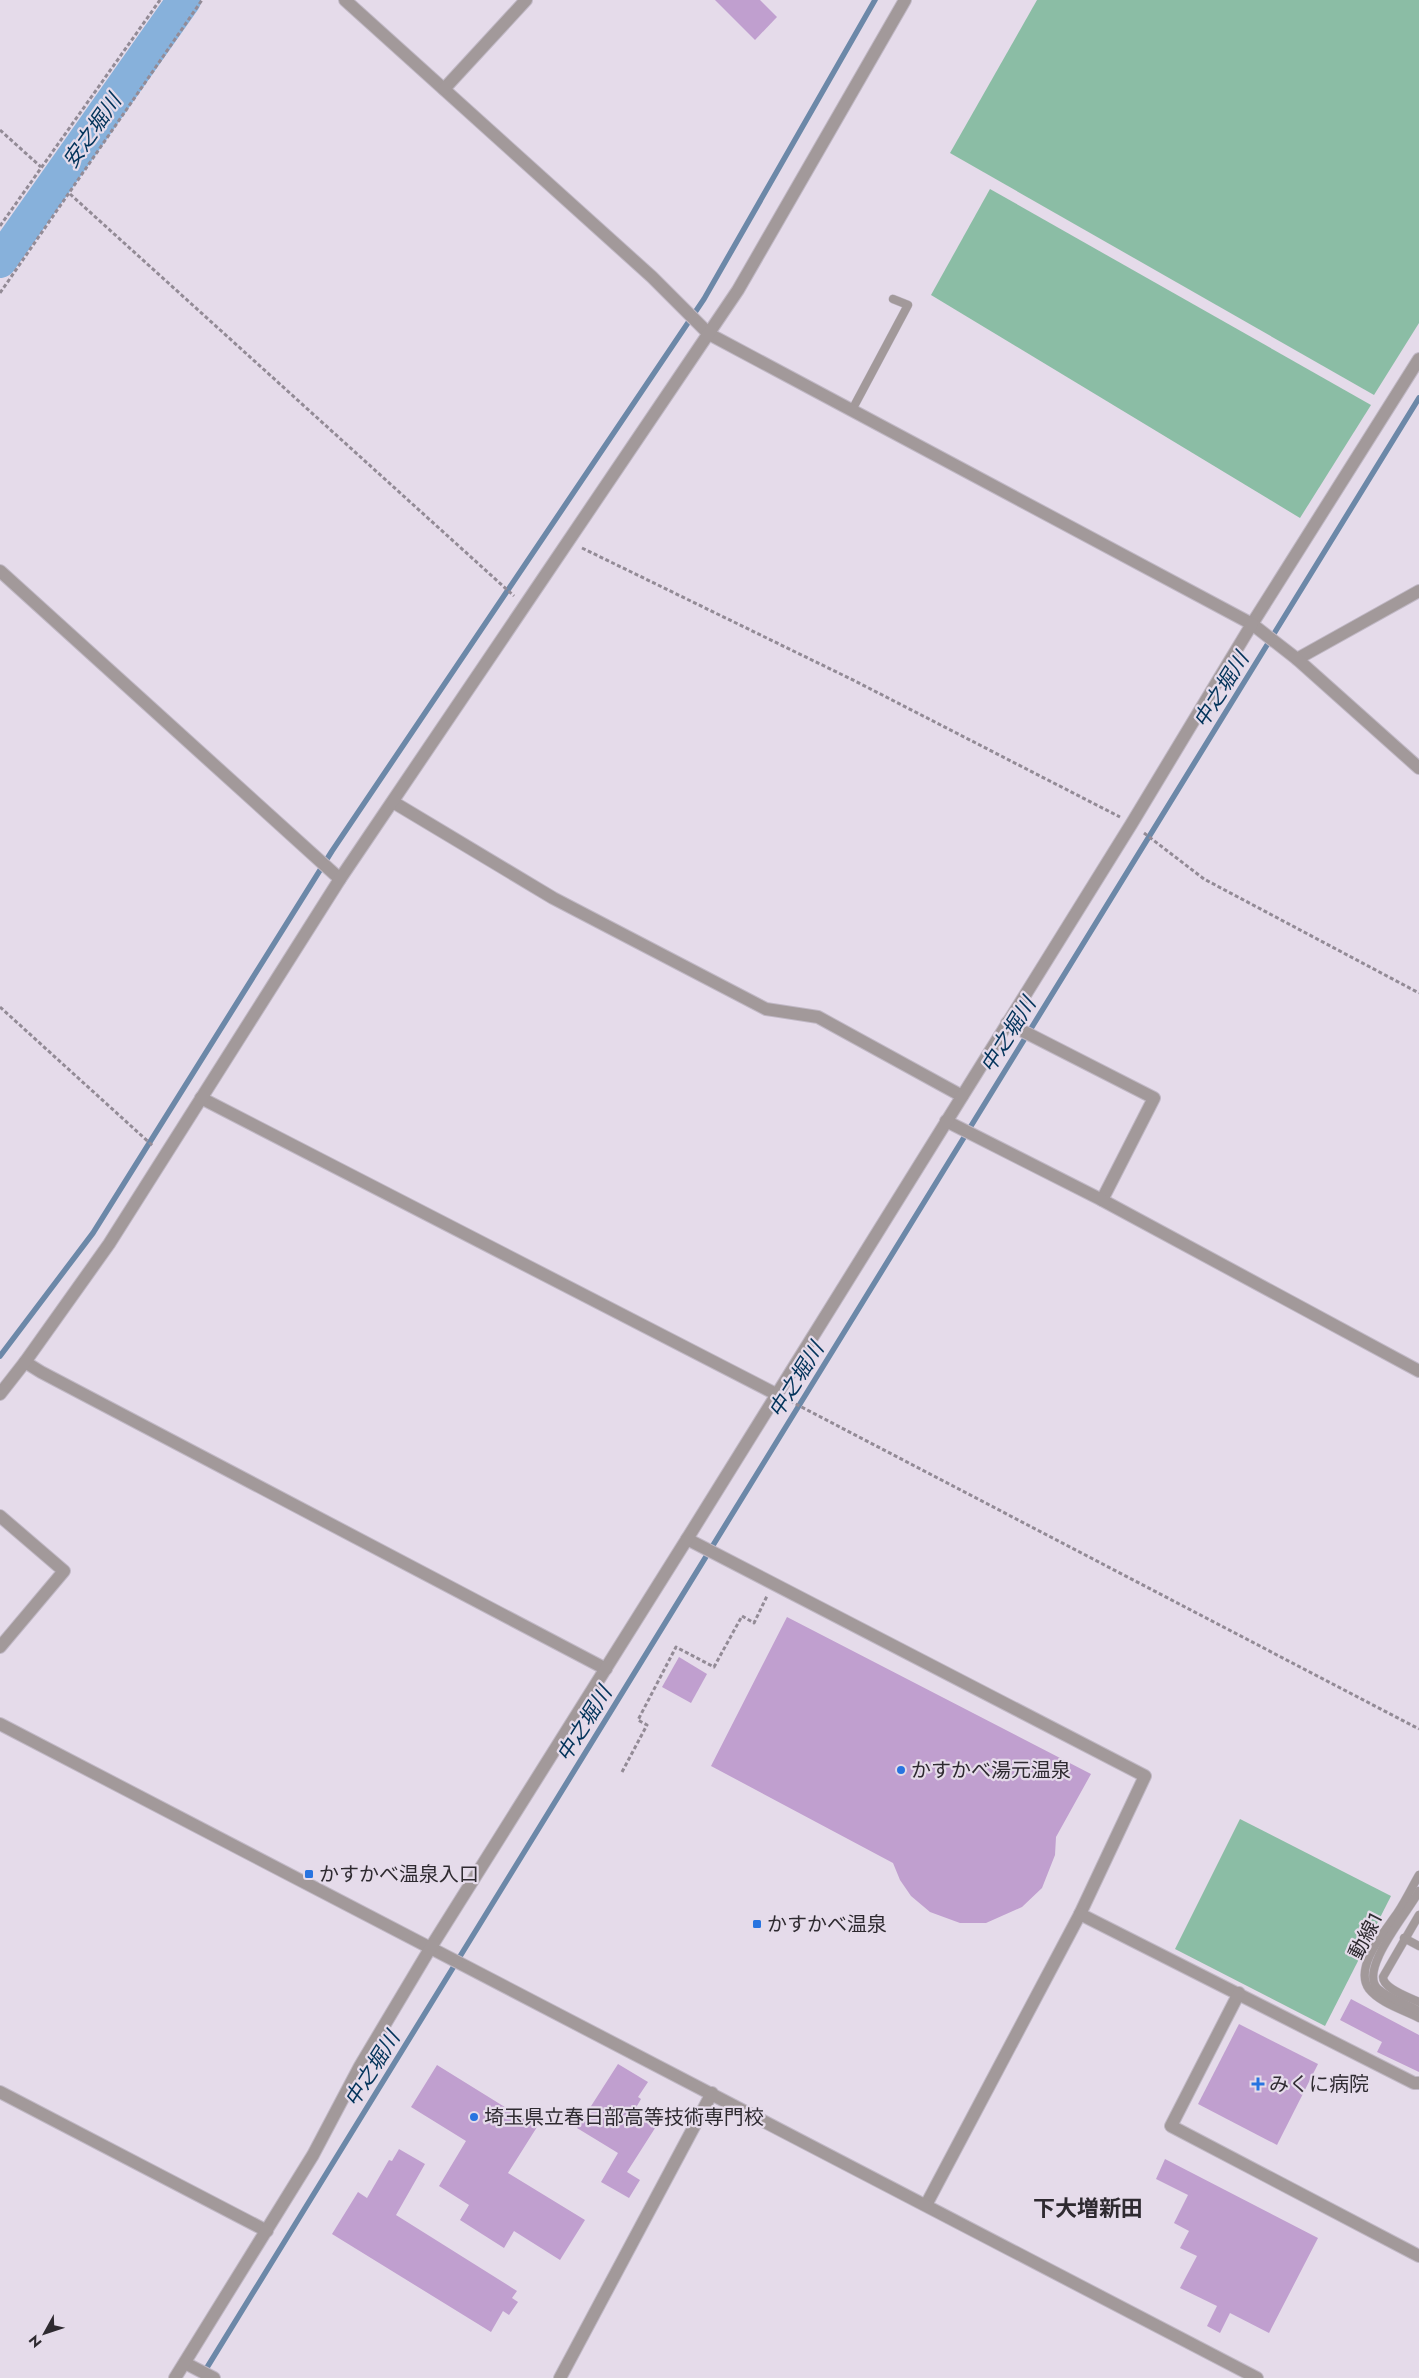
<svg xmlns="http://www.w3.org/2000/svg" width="1419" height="2378" font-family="Jost,'Noto Sans JP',sans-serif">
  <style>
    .green { fill: #8bbda5 }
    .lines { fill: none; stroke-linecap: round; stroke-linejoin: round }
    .stream { stroke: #6c88a8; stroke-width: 5.5 }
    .river { stroke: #87b1db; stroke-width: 34 }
    .building { fill: #c09fcf }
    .service-casing { stroke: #c0b8c5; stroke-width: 9 }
    .minor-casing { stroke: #c0b8c5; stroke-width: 14 }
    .tertiary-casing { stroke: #c0b8c5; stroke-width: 14 }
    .path { stroke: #938b96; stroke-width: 3; stroke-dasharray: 4 2.5; stroke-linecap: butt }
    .service { stroke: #a2999a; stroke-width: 8 }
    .minor { stroke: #a2999a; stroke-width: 12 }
    .tertiary { stroke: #a2999a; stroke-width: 12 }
    .poi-dot { fill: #2874e0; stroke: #e5dbea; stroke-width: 2 }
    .labels { text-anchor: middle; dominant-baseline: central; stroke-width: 4.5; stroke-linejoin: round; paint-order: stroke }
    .poi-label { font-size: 20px; fill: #2e2a30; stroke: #e5dbea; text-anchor: start }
    .street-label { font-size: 20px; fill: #2e2a30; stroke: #e5dbea }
    .water-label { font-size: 21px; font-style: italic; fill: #02335a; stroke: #e5dbea }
    .quarter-label { font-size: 22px; font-weight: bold; fill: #2e2a30; stroke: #e5dbea }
  </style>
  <rect width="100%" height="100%" fill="#e5dbea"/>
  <g class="green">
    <path d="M1037,0H1419V323L1374,395L950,153Z"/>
    <path d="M990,189L1371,405L1300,518L931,295Z"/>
    <path d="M1240,1819L1391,1896L1325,2026L1175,1949Z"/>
  </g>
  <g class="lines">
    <g class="stream">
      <path d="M0,1356L93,1233L332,851L704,299L875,0"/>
      <path d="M203,2374L1419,398"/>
    </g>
    <path class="river" d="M0,261L184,0"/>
  </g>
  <g class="building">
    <path d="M715,0H760L777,17L755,40Z"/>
    <path d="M787,1617L1091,1774L1056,1837L1055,1855L1042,1888L1022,1907L986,1923H960L930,1912L911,1896L900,1880L893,1863L711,1766Z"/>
    <path d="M679,1657L707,1674L691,1703L662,1687Z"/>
    <path d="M1351,1999L1419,2035V2072L1377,2052L1382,2042L1340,2020Z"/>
    <path d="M1239,2024L1318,2064L1277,2145L1198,2104Z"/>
    <path d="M618,2064L648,2082L638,2097L641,2099L634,2111L657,2125L627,2172L640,2180L629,2198L601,2182L618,2153L577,2128Z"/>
    <path d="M437,2065L537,2127L508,2173L585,2220L560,2260L514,2231L504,2248L460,2220L469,2205L439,2186L466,2141L411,2107Z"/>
    <path d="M399,2149L425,2164L396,2215L517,2291L512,2298L518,2302L509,2315L503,2311L491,2332L332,2234L358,2192L367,2198L389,2160L392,2161Z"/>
    <path d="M1165,2159L1318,2238L1269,2333L1230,2313L1220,2333L1207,2326L1217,2306L1180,2288L1197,2256L1180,2248L1189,2231L1174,2223L1188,2195L1156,2179Z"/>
  </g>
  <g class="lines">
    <defs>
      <g id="service">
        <path d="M852,410L908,305L893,299"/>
        <path d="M1419,1875C1412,1887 1406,1900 1398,1912C1386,1930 1353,1967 1369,1989C1380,2003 1404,2010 1419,2018"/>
        <path d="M1419,1891C1410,1910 1357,1970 1378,1989C1388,1998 1406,2004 1419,2011"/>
        <path d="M1419,1915L1383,1977C1383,1989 1409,1997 1419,2002"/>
        <path d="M1404,1938L1419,1946"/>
      </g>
      <g id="minor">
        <path d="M345,0L652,277L709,334"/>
        <path d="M444,89L526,0"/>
        <path d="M0,571L340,879"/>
        <path d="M1252,624L1419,359"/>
        <path d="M1297,659L1419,591"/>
        <path d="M393,802L553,898L766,1009L818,1017L962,1096"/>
        <path d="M1007,1023L1154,1098L1102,1200"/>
        <path d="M201,1098L776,1394"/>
        <path d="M946,1121L1102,1200L1419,1371"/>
        <path d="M25,1362L41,1372L606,1669"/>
        <path d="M0,1516L64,1571L0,1647"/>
        <path d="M687,1539L1145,1776L1080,1914L926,2205"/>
        <path d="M1080,1914L1414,2083H1419"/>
        <path d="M1239,1993L1171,2126L1419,2256"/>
        <path d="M0,2092L267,2231"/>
        <path d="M185,2363L214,2378"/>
        <path d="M560,2378L712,2093"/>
      </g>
      <g id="tertiary">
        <path d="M709,334L1252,624L1297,659L1419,768"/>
        <path d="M0,1394L25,1362L109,1244L340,879L738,290L905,0"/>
        <path d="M0,1724L1257,2378"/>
        <path d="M175,2378L313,2155L360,2066L431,1947L687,1539L1132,823L1252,624"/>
      </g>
    </defs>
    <use href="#service" class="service-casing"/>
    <use href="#minor" class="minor-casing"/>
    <use href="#tertiary" class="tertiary-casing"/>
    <g class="path">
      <path d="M0,130L41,167"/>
      <path d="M70,194L514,596"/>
      <path d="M0,226L160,0"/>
      <path d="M0,293L202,0"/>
      <path d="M582,548L855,681L1120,817"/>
      <path d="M1144,833L1204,879L1419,993"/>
      <path d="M0,1007L153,1146"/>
      <path d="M790,1401L1419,1729"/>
      <path d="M622,1772L647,1725L638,1720L676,1647L714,1667L742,1616L754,1623L767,1596"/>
    </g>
    <use href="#service" class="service"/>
    <use href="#minor" class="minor"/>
    <use href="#tertiary" class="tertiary"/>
  </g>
  <g class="poi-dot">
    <circle cx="901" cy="1770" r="5"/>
    <rect x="304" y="1869" width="10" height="10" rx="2.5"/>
    <rect x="752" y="1919" width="10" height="10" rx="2.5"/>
    <path d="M1255.5 2076.5h5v5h5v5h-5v5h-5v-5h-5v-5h5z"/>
    <circle cx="474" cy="2117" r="5"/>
  </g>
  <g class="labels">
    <g class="poi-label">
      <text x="911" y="1770">かすかべ湯元温泉</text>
      <text x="319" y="1874">かすかべ温泉入口</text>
      <text x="767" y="1924">かすかべ温泉</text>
      <text x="1269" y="2084">みくに病院</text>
      <text x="484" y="2117">埼玉県立春日部高等技術専門校</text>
    </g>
    <g class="street-label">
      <text transform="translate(1366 1936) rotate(-62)">動線1</text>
    </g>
    <g class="water-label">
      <text transform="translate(92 131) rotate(-55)">安之堀川</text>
      <text transform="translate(1221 690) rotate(-58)">中之堀川</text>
      <text transform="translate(1008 1035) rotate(-58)">中之堀川</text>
      <text transform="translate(796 1380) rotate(-58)">中之堀川</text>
      <text transform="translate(584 1724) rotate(-58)">中之堀川</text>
      <text transform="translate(372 2069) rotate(-58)">中之堀川</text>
    </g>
    <g class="quarter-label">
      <text x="1088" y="2208">下大増新田</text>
    </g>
  </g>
  <g transform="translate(45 2333) rotate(230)" stroke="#e5dbea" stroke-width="4" paint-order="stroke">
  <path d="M0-4L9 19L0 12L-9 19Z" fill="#2e2a30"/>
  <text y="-8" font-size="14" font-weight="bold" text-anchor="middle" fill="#2e2a30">N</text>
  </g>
</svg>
